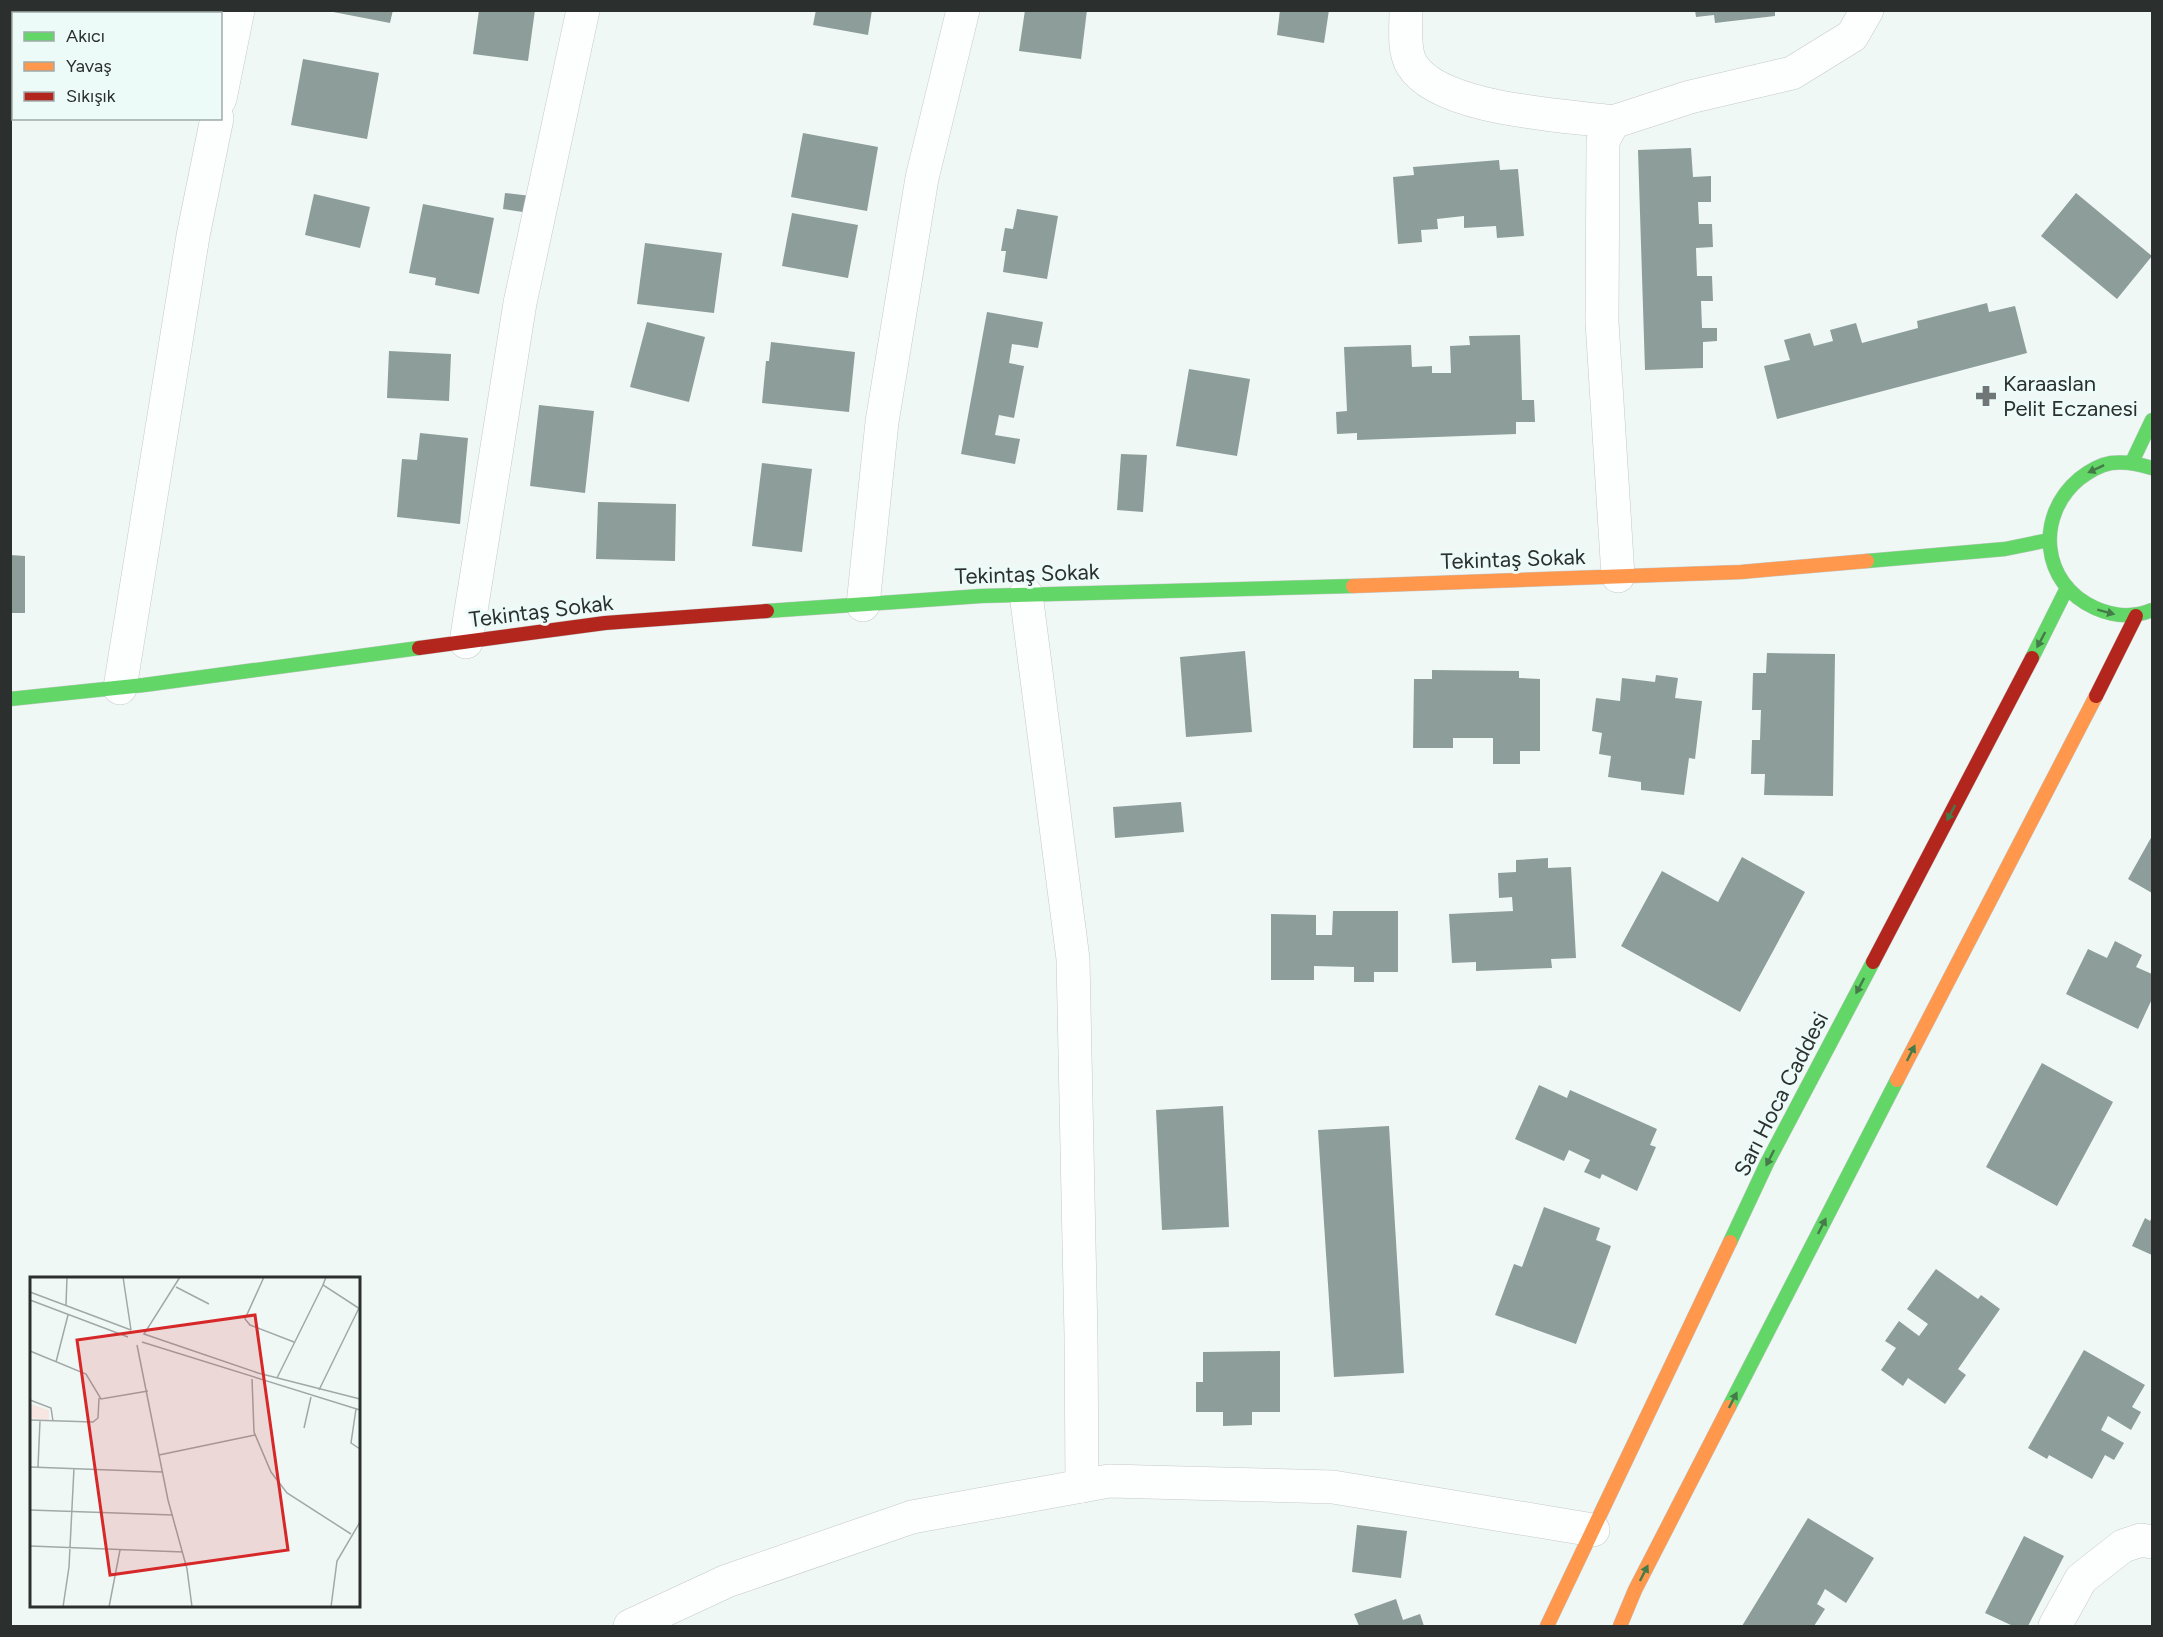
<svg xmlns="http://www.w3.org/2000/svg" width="2163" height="1637" font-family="Figtree,sans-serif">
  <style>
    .building { fill: #8c9d9a }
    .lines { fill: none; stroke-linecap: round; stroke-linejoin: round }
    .street-casing { stroke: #c4cac8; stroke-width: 34 }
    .fast-casing { stroke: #c4cac8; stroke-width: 15 }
    .slow-casing { stroke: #c4cac8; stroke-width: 15 }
    .jam-casing { stroke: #c4cac8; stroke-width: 15 }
    .street { stroke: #fdfefe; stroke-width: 33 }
    .fast { stroke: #63d668; stroke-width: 14 }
    .slow { stroke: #ff974d; stroke-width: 14 }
    .jam { stroke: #b3261e; stroke-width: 14 }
    .oneway { fill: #447b49 }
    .labels { text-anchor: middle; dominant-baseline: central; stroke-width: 6; stroke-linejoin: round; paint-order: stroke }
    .poi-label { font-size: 22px; fill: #2b302f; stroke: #edfbf8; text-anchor: start }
    .street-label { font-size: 22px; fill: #2b302f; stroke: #edfbf8 }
    .inset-road { fill: none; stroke: #a1a8a6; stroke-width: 1.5 }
    .view { fill: #d62828; fill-opacity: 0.15; stroke: #d62828; stroke-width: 3 }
    .inset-edge { fill: none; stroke: #2b302f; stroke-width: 3 }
  </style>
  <rect width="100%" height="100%" fill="#f0f8f6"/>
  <g class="building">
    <path d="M323,10H393L390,23Z"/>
    <path d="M479,10H535L528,61L473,54Z"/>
    <path d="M816,10H872L868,35L813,25Z"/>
    <path d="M1025,10H1087L1081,59L1019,51Z"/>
    <path d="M1280,10H1329L1324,43L1277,35Z"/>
    <path d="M1695,10H1775V16L1715,23L1714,15L1696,17Z"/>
    <path d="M303,59L379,73L367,139L291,125Z"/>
    <path d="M803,133L878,147L867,211L791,197Z"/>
    <path d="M1691,148L1693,177L1711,176V202H1698L1699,224H1712L1713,247L1696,248L1697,276H1712L1713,301H1701L1702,328H1717V341L1703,342V368L1645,370L1638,150Z"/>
    <path d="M1499,160L1500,170L1518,169L1524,236L1497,238L1496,226L1464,228V216L1437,219L1438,229L1421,230L1422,242L1398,244L1393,177L1414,175L1413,167Z"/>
    <path d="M505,193L531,196L529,213L503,209Z"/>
    <path d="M2076,193L2152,256L2117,299L2041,236Z"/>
    <path d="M314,194L370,207L360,248L305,235Z"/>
    <path d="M423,204L494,218L479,294L435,285L436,278L409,273Z"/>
    <path d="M1017,209L1058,216L1047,279L1003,272L1006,251H1001L1005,228L1013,229Z"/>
    <path d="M792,213L858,225L848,278L782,266Z"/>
    <path d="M645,243L722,253L714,313L637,304Z"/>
    <path d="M1987,303L1989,312L2015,306L2027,353L1777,419L1764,366L1790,360L1784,340L1810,333L1814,346L1833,341L1830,330L1856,323L1862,343L1918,328L1917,321Z"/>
    <path d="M987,312L1043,322L1038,348L1012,344L1009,363L1024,366L1014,418L999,415L995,435L1020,439L1015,464L961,454Z"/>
    <path d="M647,322L705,337L689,402L630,387Z"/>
    <path d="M1520,335L1522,400H1534L1535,422H1516V434L1357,440V433L1337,434L1336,412L1347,411L1344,347L1411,345L1412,367L1432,366V373H1451L1450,346L1470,345L1469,336Z"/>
    <path d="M771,342L855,352L849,412L762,403L766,361H769Z"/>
    <path d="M389,351L451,354L449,401L387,398Z"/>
    <path d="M1189,369L1250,379L1237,456L1176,446Z"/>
    <path d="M539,405L594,411L585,493L530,486Z"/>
    <path d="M420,433L468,438L460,524L397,517L402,459L417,460Z"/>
    <path d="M1121,454L1147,455L1143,512L1117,510Z"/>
    <path d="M762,463L812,469L802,552L752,546Z"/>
    <path d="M598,502L676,504L675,561L596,559Z"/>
    <path d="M10,555L25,556V613H10Z"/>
    <path d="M1245,651L1252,732L1186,737L1180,657Z"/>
    <path d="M1767,653L1835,654L1833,796L1764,795L1765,774H1751L1752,740H1760L1761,710H1752L1753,673H1766Z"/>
    <path d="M1432,670L1519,671V678L1540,679V751H1520V764H1493V738H1453V748H1413L1414,679H1432Z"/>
    <path d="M1656,675L1678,678L1675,698L1702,701L1695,759L1689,758L1684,795L1641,790V782L1608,777L1611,756L1599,754L1602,733L1592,731L1596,698L1620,701L1622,678L1655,682Z"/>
    <path d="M1181,802L1184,832L1115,838L1113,807Z"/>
    <path d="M2152,836V893L2128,879Z"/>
    <path d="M1742,857L1805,892L1740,1012L1621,946L1662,871L1718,902Z"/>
    <path d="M1548,858V868L1571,867L1576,958L1551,959L1552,968L1476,971V962L1452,963L1449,914L1513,911L1512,897L1499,898L1498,873L1516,872V860Z"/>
    <path d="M1333,911H1398V972H1374V982H1354V967L1314,966V980H1271V914L1316,915V935H1332Z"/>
    <path d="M2115,941L2142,955L2136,967L2152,974V999L2138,1029L2066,994L2088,949L2107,958Z"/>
    <path d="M2042,1063L2113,1102L2057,1206L1986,1167Z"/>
    <path d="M1539,1085L1567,1098L1570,1090L1657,1129L1650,1145L1656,1147L1637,1191L1602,1174L1600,1179L1584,1172L1590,1160L1569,1150L1564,1161L1515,1139Z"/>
    <path d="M1223,1106L1229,1227L1162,1230L1156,1110Z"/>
    <path d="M1389,1126L1404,1373L1334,1377L1318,1130Z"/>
    <path d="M1544,1207L1600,1228L1596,1240L1611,1246L1576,1344L1495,1315L1514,1264L1522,1267Z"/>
    <path d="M2152,1217V1255L2132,1246L2145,1218L2150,1221Z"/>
    <path d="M1936,1269L1978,1299L1981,1295L2000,1309L1958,1369L1966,1375L1945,1404L1908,1378L1903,1386L1881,1370L1896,1348L1885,1341L1899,1321L1919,1336L1928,1324L1907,1309Z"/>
    <path d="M2084,1350L2145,1385L2132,1407L2141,1412L2131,1430L2108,1416L2101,1430L2124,1443L2114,1460L2105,1455L2092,1479L2049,1455L2047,1459L2028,1448Z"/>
    <path d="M1280,1351V1412H1252V1425L1223,1426V1412H1196V1382H1203V1352Z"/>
    <path d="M1808,1518L1874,1558L1846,1603L1825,1589L1817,1604L1825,1609L1814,1626H1742Z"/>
    <path d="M1357,1525L1407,1531L1401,1578L1352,1572Z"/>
    <path d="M2024,1536L2064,1556L2028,1626H2013L1985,1613Z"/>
    <path d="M1396,1599L1403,1620L1420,1614L1424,1626H1359L1354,1614Z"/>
  </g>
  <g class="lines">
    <defs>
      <g id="street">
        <path d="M1406,10C1406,27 1403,51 1412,65C1439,110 1564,115 1613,122"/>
        <path d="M10,53L14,55"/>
        <path d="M220,99L238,10"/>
        <path d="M1618,576L1602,322L1603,141L1613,122L1690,97L1792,73L1852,36L1867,10"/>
        <path d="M1026,594L1073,959L1081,1336L1082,1486"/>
        <path d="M863,605L882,422L922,178L963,10"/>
        <path d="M466,642L520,303L583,10"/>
        <path d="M120,688L193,236L217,118"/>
        <path d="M630,1626L727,1581L912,1517L1109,1481L1333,1487L1593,1530"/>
        <path d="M2055,1626L2081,1579L2123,1546L2141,1540L2152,1542"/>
      </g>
      <g id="fast">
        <path d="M2132,462L2152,420"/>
        <path d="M2152,468C2139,464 2125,461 2111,463C2099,465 2088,472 2079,479C2035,516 2041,584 2095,608C2113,616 2133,618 2152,610"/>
        <path d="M1867,561L2005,549L2049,540"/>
        <path d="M767,611L981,596L1353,586"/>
        <path d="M2032,658L2067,588"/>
        <path d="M10,699L144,685L419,648"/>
        <path d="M1730,1242L1767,1163L1873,962"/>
        <path d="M1729,1407L1897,1080"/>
      </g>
      <g id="slow">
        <path d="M1353,586L1741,572L1867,561"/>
        <path d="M1897,1080L2096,696"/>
        <path d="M1547,1626L1730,1242"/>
        <path d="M1620,1626L1635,1590L1729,1407"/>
      </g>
      <g id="jam">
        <path d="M419,648L605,623L767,611"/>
        <path d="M2096,696L2136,616"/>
        <path d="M1873,962L2032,658"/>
      </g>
    </defs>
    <use href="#street" class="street-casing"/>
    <use href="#fast" class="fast-casing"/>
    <use href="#slow" class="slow-casing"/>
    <use href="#jam" class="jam-casing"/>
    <use href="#street" class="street"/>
    <use href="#fast" class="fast"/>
    <use href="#slow" class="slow"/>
    <use href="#jam" class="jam"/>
  </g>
  <defs><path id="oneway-solid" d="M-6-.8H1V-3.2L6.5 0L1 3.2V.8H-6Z" transform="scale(1.5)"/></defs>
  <g class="oneway">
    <use href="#oneway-solid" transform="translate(2096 469) rotate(155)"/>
    <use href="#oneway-solid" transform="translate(2106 612) rotate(15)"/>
    <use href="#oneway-solid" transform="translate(2041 640) rotate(118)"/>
    <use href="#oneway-solid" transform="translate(1951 813) rotate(118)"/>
    <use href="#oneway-solid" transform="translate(1860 986) rotate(118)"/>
    <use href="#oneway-solid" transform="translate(1911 1053) rotate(-63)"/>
    <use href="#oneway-solid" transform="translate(1770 1158) rotate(117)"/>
    <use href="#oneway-solid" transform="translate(1822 1226) rotate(-63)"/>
    <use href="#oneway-solid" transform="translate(1733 1400) rotate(-63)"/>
    <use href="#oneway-solid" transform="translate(1644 1573) rotate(-63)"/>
  </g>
  <defs>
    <symbol id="pharmacy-bare" viewBox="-9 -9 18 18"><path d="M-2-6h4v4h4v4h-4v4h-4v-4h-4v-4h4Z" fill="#707675" stroke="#edfbf8" stroke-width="2.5" paint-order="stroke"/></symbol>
  </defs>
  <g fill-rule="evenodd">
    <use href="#pharmacy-bare" x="1971" y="381" width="30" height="30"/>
  </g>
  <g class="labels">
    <g class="poi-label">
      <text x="2003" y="383">Karaaslan<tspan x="2003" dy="25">Pelit Eczanesi</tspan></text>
    </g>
    <g class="street-label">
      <text transform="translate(1513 559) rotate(-2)">Tekintaş Sokak</text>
      <text transform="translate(1027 574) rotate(-2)">Tekintaş Sokak</text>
      <text transform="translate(541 611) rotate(-7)">Tekintaş Sokak</text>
      <text transform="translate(1781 1094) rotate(-63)">Sarı Hoca Caddesi</text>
    </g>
  </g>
  <g transform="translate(30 1277)">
    <rect width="330" height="330" fill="#f0f8f6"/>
    <path d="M0,127L19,133V143L0,141Z" fill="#f7e6e2"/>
    <path class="inset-road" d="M93,0L101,53M150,0L114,57L228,96L330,122M234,0L215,42L220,48L264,65M296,0L293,8L330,32M146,10L179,27M0,15L101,53M0,23L98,60M36,28L37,0M112,65L330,133M107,68L138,223L157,292L162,330M0,74L56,97L71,122L118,114M26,85L38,38M247,101L293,8M222,102L224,155L241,195L257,216L321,257M289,113L329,31M0,123L21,131L23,144M326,132L321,166L330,172M0,143L63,145L68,141L69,121M274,151L281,120M129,178L225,158M0,190L133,195M8,190L10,144M0,233L143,238M0,269L153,275M33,330L39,290L44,191M79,330L90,273M301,330L307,284L330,245"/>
    <path class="view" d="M225,38L258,273L80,298L47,63Z"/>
    <rect width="330" height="330" class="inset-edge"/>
  </g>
  <rect width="2163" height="1637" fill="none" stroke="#2b302f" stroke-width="24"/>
  <rect x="12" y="12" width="210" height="108" fill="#edfbf8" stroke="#9faaa8" stroke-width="1.5"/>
  <rect x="24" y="32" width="30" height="9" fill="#63d668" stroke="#9faaa8" stroke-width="1.5"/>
  <text x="66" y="42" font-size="18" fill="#2b302f">Akıcı</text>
  <rect x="24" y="62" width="30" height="9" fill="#ff974d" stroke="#9faaa8" stroke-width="1.5"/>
  <text x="66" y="72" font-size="18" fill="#2b302f">Yavaş</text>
  <rect x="24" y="92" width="30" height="9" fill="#b3261e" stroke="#9faaa8" stroke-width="1.5"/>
  <text x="66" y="102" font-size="18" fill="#2b302f">Sıkışık</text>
</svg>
